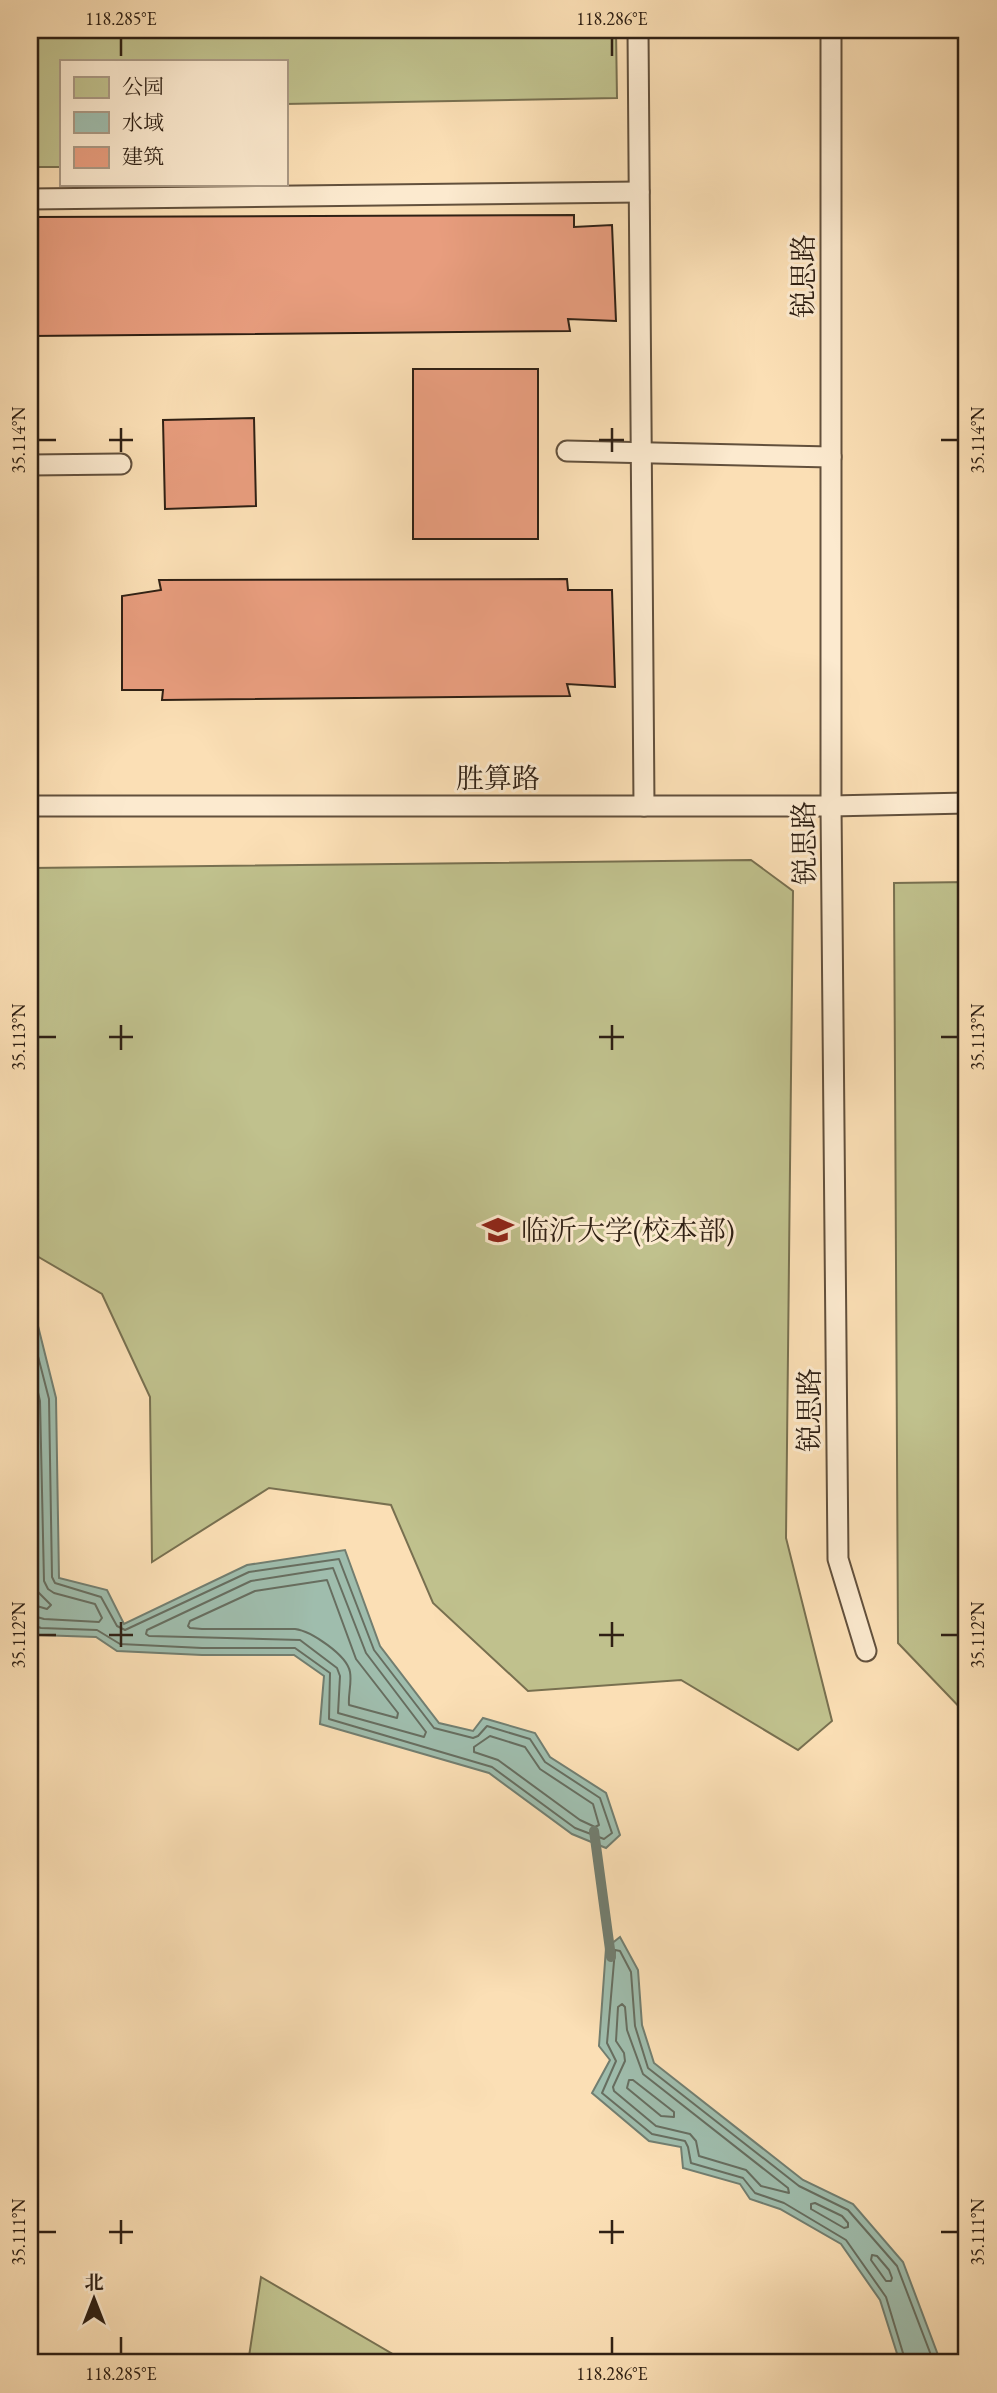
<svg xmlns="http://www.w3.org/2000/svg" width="997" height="2393" font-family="'EB Garamond','Noto Serif SC',serif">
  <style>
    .green { fill: #c0c18d; stroke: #787050; stroke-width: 2 }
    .water { fill: #9fbdad; stroke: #727e70; stroke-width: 2 }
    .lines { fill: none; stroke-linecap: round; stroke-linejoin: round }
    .shore { stroke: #676e60; stroke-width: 2 }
    .stream { stroke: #727e70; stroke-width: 10 }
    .building { fill: #e89d7e; stroke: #2f2014; stroke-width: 2 }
    .lane-casing { stroke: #62503c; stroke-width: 23 }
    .lane { stroke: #fceacf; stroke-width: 19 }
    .ticks { fill: none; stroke: #2f2014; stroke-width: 2.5 }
    .labels { text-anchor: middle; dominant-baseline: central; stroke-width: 6; stroke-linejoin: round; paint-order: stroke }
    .street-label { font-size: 28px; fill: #2f2014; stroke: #fceacf }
    .poi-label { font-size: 28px; fill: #2f2014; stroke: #fceacf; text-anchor: start }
    .neatline { fill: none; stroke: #2f2014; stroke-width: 2.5 }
    .ticks-label { font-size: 18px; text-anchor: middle; fill: #2f2014 }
  </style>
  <rect width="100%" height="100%" fill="#fbdfb5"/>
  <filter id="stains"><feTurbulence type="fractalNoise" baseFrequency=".00286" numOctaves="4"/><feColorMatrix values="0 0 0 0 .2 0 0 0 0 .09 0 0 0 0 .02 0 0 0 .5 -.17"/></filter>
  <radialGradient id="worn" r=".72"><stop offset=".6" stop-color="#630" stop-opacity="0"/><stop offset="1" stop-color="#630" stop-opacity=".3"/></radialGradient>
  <g class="green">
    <path d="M30,30H616L617,98L285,104V61H61V167H30Z"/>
    <path d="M751,860L793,891L786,1538L832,1721L798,1750L681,1680L528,1691L433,1603L391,1505L269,1488L152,1562L150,1397L102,1294L30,1252V868Z"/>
    <path d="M967,882V1715L898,1643L894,883Z"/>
    <path d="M261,2277L408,2363H248Z"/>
  </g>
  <g class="water">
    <path d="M30,1323L38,1326L56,1398L59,1578L107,1590L124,1624L247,1565L345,1550L380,1646L439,1723L473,1731L483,1718L535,1733L550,1757L606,1793L620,1835L606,1848L572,1834L489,1773L320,1724L324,1676L294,1655H202L117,1651L96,1637L38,1635L30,1629Z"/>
    <path d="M620,1937L638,1970L642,2025L654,2063L803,2180L853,2204L903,2262L941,2363H900L880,2300L841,2244L780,2209L750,2199L740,2184L683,2168L681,2147L649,2141L592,2093L610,2060L599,2046L606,1948Z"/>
  </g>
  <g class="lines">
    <g class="shore">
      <path d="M30,1330L32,1333L49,1399L52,1577L55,1583L101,1597L117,1626L125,1630L249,1572L339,1559L374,1650L434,1728L473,1738L478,1736L487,1726L530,1739L545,1762L600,1798L612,1833L604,1839L575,1828L492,1767L329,1719L330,1673L295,1648H202L120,1644L97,1630L41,1628L30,1624"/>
      <path d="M30,1358L40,1401L44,1581L48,1589L54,1593L95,1604L102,1618L99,1622L44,1619L30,1615"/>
      <path d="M30,1401L33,1578L37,1591L51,1605L47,1609L30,1604"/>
      <path d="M333,1568L366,1653L426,1732L424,1737L338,1713L340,1676L337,1668L300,1640L149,1636L146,1634L147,1630L251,1581Z"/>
      <path d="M327,1580L356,1659L398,1713L397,1718L349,1705C348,1694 352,1683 350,1672C347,1655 311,1631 295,1629H202L190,1628L188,1626L190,1621L255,1591Z"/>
      <path d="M490,1736L525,1747L540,1769L593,1804L599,1825L595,1827L580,1820L498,1760L474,1752V1747Z"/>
      <path d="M622,2004L625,2007L627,2030L643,2074L788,2188L789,2193L761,2186L746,2170L699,2156L696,2141L690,2134L656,2126L614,2091L613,2087L625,2061L624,2053L616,2041L618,2007Z"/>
      <path d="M629,2080H633L674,2112V2117L661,2116L627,2088Z"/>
      <path d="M815,2203L842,2216L848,2223V2227L844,2228L811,2209V2204Z"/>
      <path d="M872,2255L877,2256L889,2270L892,2278L891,2281H886L871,2260Z"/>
      <path d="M906,2363L886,2297L846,2240L784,2203L755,2193L743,2178L691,2163L688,2147L685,2141L652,2134L602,2093L616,2061L607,2043L615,1950L620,1951L631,1972L635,2026L648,2068L799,2186L848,2210L897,2266L934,2363"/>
    </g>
    <path class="stream" d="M594,1831L611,1957"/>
  </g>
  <g class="building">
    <path d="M574,215V227L612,225L616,321L568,319L570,331L30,336V217Z"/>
    <rect x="413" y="369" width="125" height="170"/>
    <path d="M254,418L256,506L165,509L163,420Z"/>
    <path d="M567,579L568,590H612L615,687L567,684L570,696L162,700L163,690H122V596L161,590L159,580Z"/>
  </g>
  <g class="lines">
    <defs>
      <g id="lane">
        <path d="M638,30L644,806"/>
        <path d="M831,30V806L838,1559L866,1651"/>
        <path d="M30,199L639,192"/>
        <path d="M567,451L831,457"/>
        <path d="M30,465L121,464"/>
        <path d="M30,806H831L967,803"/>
      </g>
    </defs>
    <use href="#lane" class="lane-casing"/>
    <use href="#lane" class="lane"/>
  </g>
  <path class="ticks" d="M121,38V56M612,38V56M121,428V452M612,428V452M38,440H56M109,440H133M599,440H624M941,440H958M121,1025V1050M612,1025V1050M38,1037H56M109,1037H133M599,1037H624M941,1037H958M121,1622V1647M612,1622V1647M38,1635H56M109,1635H133M599,1635H624M941,1635H958M121,2220V2244M612,2220V2244M38,2232H56M109,2232H133M599,2232H624M941,2232H958M121,2337V2354M612,2337V2354"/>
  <defs>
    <symbol id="university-bare" viewBox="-9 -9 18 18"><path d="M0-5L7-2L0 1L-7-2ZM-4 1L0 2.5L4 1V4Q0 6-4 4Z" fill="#8f2418" stroke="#fceacf" stroke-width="2.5" paint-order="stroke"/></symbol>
  </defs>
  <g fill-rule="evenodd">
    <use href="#university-bare" x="476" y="1208" width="44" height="44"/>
  </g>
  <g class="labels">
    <g class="street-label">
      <text transform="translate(803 276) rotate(-90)">锐思路</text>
      <text x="498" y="778">胜算路</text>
      <text transform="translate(804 843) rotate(-91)">锐思路</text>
      <text transform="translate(809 1410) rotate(-90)">锐思路</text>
    </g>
    <g class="poi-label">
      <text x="521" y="1230">临沂大学(校本部)</text>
    </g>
  </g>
  <rect width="997" height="2393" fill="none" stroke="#fbdfb5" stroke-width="77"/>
  <rect x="60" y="60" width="228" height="126" fill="#fceacf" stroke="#aa9984" stroke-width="2"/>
  <rect x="74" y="77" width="35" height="21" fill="#c0c18d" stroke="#aa9984" stroke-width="2"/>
  <text x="122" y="94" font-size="21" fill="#2f2014">公园</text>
  <rect x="74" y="112" width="35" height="21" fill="#9fbdad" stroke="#aa9984" stroke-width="2"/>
  <text x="122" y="130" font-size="21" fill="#2f2014">水域</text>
  <rect x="74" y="147" width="35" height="21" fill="#e89d7e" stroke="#aa9984" stroke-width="2"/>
  <text x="122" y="164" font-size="21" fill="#2f2014">建筑</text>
  <g transform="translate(94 2299)" stroke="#fceacf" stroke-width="5" paint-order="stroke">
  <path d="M0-5L12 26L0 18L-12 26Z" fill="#2f2014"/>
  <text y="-10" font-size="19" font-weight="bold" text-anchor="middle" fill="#2f2014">北</text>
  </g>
  <rect x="38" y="38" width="920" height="2316" class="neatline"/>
  <g class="ticks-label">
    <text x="121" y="25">118.285°E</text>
    <text x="612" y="25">118.286°E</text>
    <text transform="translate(19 440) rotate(-90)" y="6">35.114°N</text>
    <text transform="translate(978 440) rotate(-90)" y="6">35.114°N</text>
    <text transform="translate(19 1037) rotate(-90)" y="6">35.113°N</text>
    <text transform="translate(978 1037) rotate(-90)" y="6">35.113°N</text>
    <text transform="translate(19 1635) rotate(-90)" y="6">35.112°N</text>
    <text transform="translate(978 1635) rotate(-90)" y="6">35.112°N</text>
    <text transform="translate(19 2232) rotate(-90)" y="6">35.111°N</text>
    <text transform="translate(978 2232) rotate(-90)" y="6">35.111°N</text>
    <text x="121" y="2380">118.285°E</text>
    <text x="612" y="2380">118.286°E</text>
  </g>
  <rect width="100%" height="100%" filter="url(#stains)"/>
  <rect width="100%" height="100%" fill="url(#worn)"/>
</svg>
